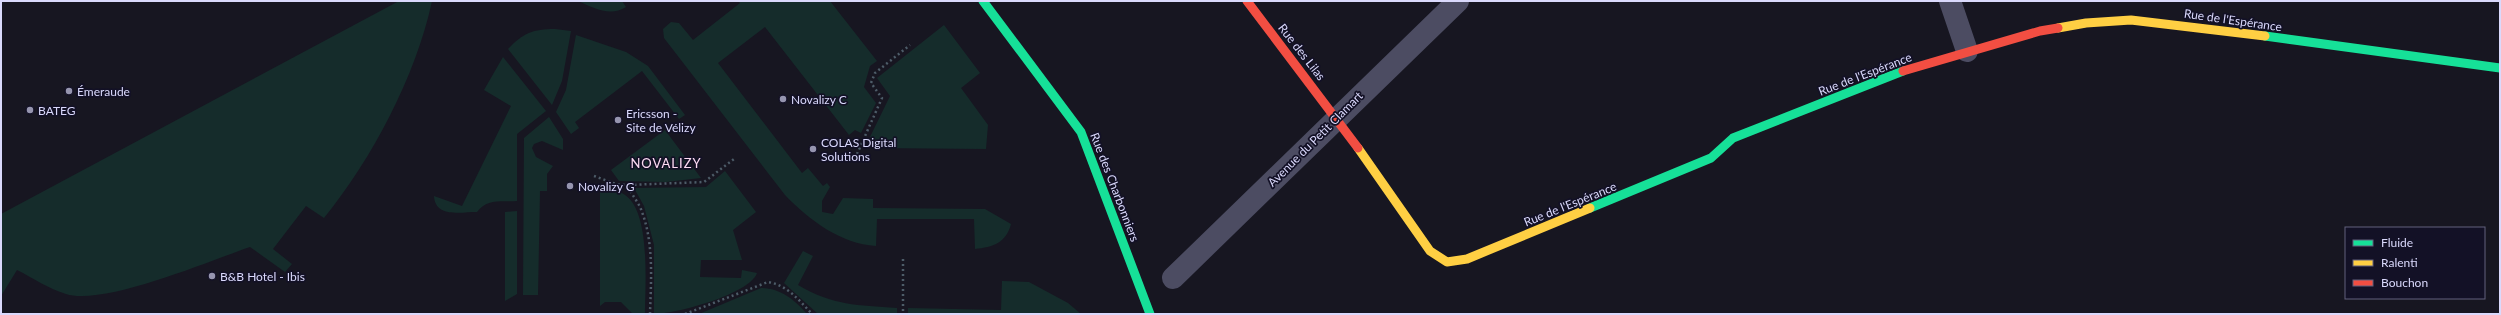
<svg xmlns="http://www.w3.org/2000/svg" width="2501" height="315" font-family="Lato,sans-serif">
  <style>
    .green { fill: #152c2b }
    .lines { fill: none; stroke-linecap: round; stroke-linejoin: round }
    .path { stroke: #4d5c68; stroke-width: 2.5; stroke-dasharray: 2 3; stroke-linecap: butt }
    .street { stroke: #4c4c62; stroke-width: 22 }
    .fast { stroke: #16e098; stroke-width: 9 }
    .slow { stroke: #ffcf43; stroke-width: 9 }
    .jam { stroke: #f24e42; stroke-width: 9 }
    .poi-dot { fill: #9695af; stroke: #131126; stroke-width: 1.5 }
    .labels { text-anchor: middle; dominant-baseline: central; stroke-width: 3.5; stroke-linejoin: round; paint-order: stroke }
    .street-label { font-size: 12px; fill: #dad9fc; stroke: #131126 }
    .poi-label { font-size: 12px; fill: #dad9fc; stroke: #131126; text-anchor: start }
    .neighbourhood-label { font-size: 13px; letter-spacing: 1px; fill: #fddbf3; stroke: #131126 }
  </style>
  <rect width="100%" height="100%" fill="#171621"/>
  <g class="green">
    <path d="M399,1H432C416,76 372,159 324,218L306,206L273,249L292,264L285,272L250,247C209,261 104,306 66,294C49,289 33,278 17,270L1,296V214Z"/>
    <path d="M578,1H622L626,7C610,17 594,8 578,1Z"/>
    <path d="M738,1H830L877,61L870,66L864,87L876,103L861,133L855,130L849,135L765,27L718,63L802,173L808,168L823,186L827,183L830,187L822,201V212L833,214L843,198L873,199V208L985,209L1011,224C1006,243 993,247 975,249L974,219H877L876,246C841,244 809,220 785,195L664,38L663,29L671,22L679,23L693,40L740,3Z"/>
    <path d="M944,25L980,73L961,88L988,125L986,149L874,148L875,141L870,137L890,96L877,78Z"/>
    <path d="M555,29L571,31L562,81L552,105L508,49C523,33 533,29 555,29Z"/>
    <path d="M576,35L626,52L648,66L685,115L679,119L642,71L575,122L579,128L571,134L556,112L566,90Z"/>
    <path d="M503,57L546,111L517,134V201C501,202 487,198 477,212C461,212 435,218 434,196L462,206L511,106L484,90Z"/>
    <path d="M549,117L563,139V150L542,141L534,144L532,148L536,157L553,166L547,174V191H540L538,295H523L524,138Z"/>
    <path d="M665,130L701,178L666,182L619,181L611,170Z"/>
    <path d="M725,171L756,212L733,230L742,260H701L700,277L741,278L742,270L757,273C750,294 676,314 654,314V245L644,206L634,188L706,187Z"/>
    <path d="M600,184C608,188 618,190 625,195C651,212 645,286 645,314L632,313L621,302H605L600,306Z"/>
    <path d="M517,211V294L505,301V212Z"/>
    <path d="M803,251L813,256L798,285C834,306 857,305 897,308V314H818L784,283Z"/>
    <path d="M1002,281L1029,282L1068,303L1081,314H908V308L1001,310Z"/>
    <path d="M761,288C780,288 795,300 807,314H699Z"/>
  </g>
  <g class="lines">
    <g class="path">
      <path d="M857,154L882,98L871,83L875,73L910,45"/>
      <path d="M594,176L616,184L628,185"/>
      <path d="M903,259V314"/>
      <path d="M650,314C651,281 654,244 642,212C639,202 631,195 628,185L704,182L734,159"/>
      <path d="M685,314L768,282C787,285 799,300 812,314"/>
    </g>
    <g class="street">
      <path d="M1950,1L1967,51"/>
      <path d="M1173,278L1458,1"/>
    </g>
    <g class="fast">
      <path d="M983,1L1081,132L1150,314"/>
      <path d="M2265,36L2500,68"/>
      <path d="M1590,208L1711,158L1733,138L1903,71"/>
    </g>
    <g class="slow">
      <path d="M2058,28L2086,23L2131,20L2265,36"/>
      <path d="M1358,148L1430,251L1447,262L1467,259L1590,208"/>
    </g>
    <g class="jam">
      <path d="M1247,1L1358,148"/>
      <path d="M1903,71L2040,31L2058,28"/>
    </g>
  </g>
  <g class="poi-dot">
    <circle cx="69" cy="91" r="4"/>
    <circle cx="783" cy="99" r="4"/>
    <circle cx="30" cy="110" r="4"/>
    <circle cx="618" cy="120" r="4"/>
    <circle cx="813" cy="149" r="4"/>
    <circle cx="570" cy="186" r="4"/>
    <circle cx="212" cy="276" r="4"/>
  </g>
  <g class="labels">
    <g class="street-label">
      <text transform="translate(2233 20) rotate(8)">Rue de l'Espérance</text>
      <text transform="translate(1302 52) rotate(52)">Rue des Lilas</text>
      <text transform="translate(1865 74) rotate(-21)">Rue de l'Espérance</text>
      <text transform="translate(1315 139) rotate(-45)">Avenue du Petit Clamart</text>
      <text transform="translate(1115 187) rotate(69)">Rue des Charbonniers</text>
      <text transform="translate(1570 204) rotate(-22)">Rue de l'Espérance</text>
    </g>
    <g class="poi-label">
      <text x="77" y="91">Émeraude</text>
      <text x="791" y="99">Novalizy C</text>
      <text x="38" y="110">BATEG</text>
      <text x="626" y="113">Ericsson -<tspan x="626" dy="14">Site de Vélizy</tspan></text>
      <text x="821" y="142">COLAS Digital<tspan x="821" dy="14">Solutions</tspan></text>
      <text x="578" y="186">Novalizy G</text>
      <text x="220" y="276">B&amp;B Hotel - Ibis</text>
    </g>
    <g class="neighbourhood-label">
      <text x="666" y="163">NOVALIZY</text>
    </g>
  </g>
  <rect width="2501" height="315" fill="none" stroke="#dad9fc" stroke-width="4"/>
  <rect x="2345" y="227" width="140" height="72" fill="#131126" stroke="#63617c"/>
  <rect x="2353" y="240" width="20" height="6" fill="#16e098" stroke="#63617c"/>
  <text x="2381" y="247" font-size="12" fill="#dad9fc">Fluide</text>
  <rect x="2353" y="260" width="20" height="6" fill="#ffcf43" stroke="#63617c"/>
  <text x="2381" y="267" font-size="12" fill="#dad9fc">Ralenti</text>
  <rect x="2353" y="280" width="20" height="6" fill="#f24e42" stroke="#63617c"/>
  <text x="2381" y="287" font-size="12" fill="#dad9fc">Bouchon</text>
</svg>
